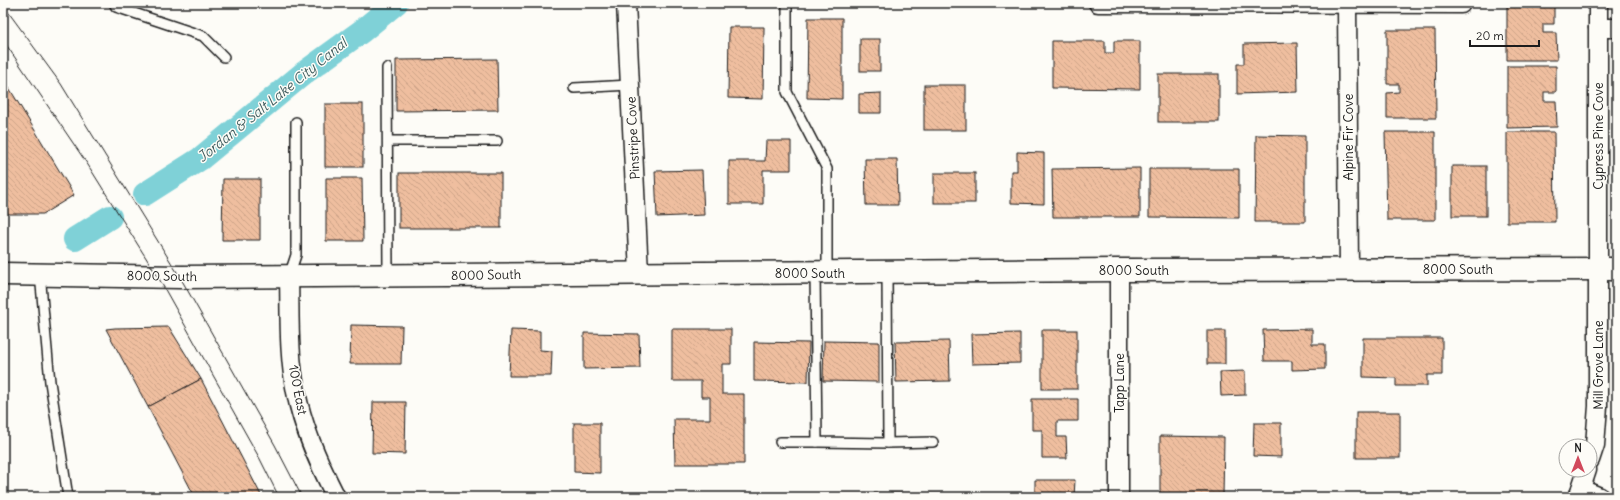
<svg xmlns="http://www.w3.org/2000/svg" width="1620" height="500" font-family="Delius,sans-serif">
  <style>
    .lines { fill: none; stroke-linecap: round; stroke-linejoin: round }
    .canal { stroke: #7fd1d7; stroke-width: 24 }
    .building { fill: url(#building-back-hatch); stroke: #1c1c1c }
    .lane-casing { stroke: #1c1c1c; stroke-width: 12 }
    .street-casing { stroke: #1c1c1c; stroke-width: 21 }
    .secondary-casing { stroke: #1c1c1c; stroke-width: 25 }
    .lane { stroke: #fdfcf7; stroke-width: 9 }
    .street { stroke: #fdfcf7; stroke-width: 18 }
    .secondary { stroke: #fdfcf7; stroke-width: 22 }
    .tram { stroke: #1c1c1c; stroke-width: 1 }
    .labels { text-anchor: middle; dominant-baseline: central; stroke-width: 3; stroke-linejoin: round; paint-order: stroke }
    .street-label { font-size: 13px; fill: #1c1c1c; stroke: #fdfcf7 }
    .water-label { font-size: 14px; font-style: italic; fill: #3f5b5d; stroke: #fdfcf7 }
  </style>
  <defs>
    <pattern id="building-back-hatch" width="6" height="6" patternUnits="userSpaceOnUse"><rect width="6" height="6" fill="#efbe9f"/><path d="M-1 5l2 2M0 0l6 6M5-1l2 2" fill="none" stroke="#cca388"/></pattern>
  </defs>
  <rect width="100%" height="100%" fill="#fdfcf7"/>
  <filter id="ink" filterUnits="userSpaceOnUse"><feTurbulence type="fractalNoise" baseFrequency=".025" numOctaves="2"/><feDisplacementMap in="SourceGraphic" scale="8" xChannelSelector="R" yChannelSelector="G"/><feConvolveMatrix kernelMatrix="1 2 1 2 8 2 1 2 1" color-interpolation-filters="sRGB"/></filter>
  <g filter="url(#ink)">
    <g class="lines">
      <g class="canal">
        <path d="M145,194L200,159L304,73L362,31L396,3"/>
        <path d="M75,239L110,217"/>
      </g>
    </g>
    <g class="building">
      <path d="M1507,3H1554V24H1543V33H1556L1557,60H1507Z"/>
      <path d="M808,18H842V99L807,98Z"/>
      <path d="M729,27H764L763,99L728,98Z"/>
      <path d="M1387,30H1435L1436,118H1387V93L1399,92V84H1387Z"/>
      <rect x="860" y="39" width="20" height="32"/>
      <path d="M1052,41H1105V53H1114V41H1140V89L1052,88Z"/>
      <path d="M1297,43L1298,92L1237,94V64H1244V44Z"/>
      <path d="M497,59L498,110L396,111V60Z"/>
      <path d="M1507,66H1556V92H1544V101H1556L1557,127L1507,128Z"/>
      <rect x="1158" y="74" width="61" height="48"/>
      <rect x="924" y="85" width="42" height="45"/>
      <path d="M8,86L74,195L43,214H6L3,209V89Z"/>
      <path d="M881,93V113H859V94Z"/>
      <rect x="325" y="104" width="38" height="63"/>
      <path d="M1385,132H1435V220H1387Z"/>
      <path d="M1507,132H1554L1555,222H1507Z"/>
      <path d="M1256,135L1305,136V222H1255Z"/>
      <path d="M766,141H791V170H763V204H729V161H765Z"/>
      <path d="M1017,152L1044,153V204L1011,203V171H1017Z"/>
      <path d="M865,159H897L898,205H866Z"/>
      <rect x="1452" y="166" width="34" height="50"/>
      <path d="M1140,168V217H1053L1052,169Z"/>
      <path d="M1149,169H1239V218L1149,217Z"/>
      <path d="M702,170L704,215L657,217L655,171Z"/>
      <rect x="399" y="173" width="102" height="55"/>
      <rect x="934" y="173" width="41" height="30"/>
      <path d="M326,178H362L363,241H326Z"/>
      <path d="M223,179H260V240H222Z"/>
      <path d="M351,325L402,326L401,364H350Z"/>
      <path d="M169,327L201,379L148,407L106,329L115,328Z"/>
      <path d="M672,329H731V364H722V394H744V464H675L674,419H710V397H701V381H672Z"/>
      <path d="M1312,329V344H1325V369L1292,370V361H1264L1263,330Z"/>
      <path d="M511,330L540,331V350L552,351L551,376H509Z"/>
      <rect x="1042" y="330" width="35" height="59"/>
      <rect x="1207" y="331" width="18" height="33"/>
      <path d="M584,333L639,334L640,368L584,369Z"/>
      <path d="M1020,333V363L972,364L971,334Z"/>
      <path d="M1363,338H1442V375H1427V386H1396V378L1363,377Z"/>
      <path d="M824,341L879,342V382L823,381Z"/>
      <path d="M949,341L950,381L896,382L895,342Z"/>
      <path d="M754,342L809,343L808,382L754,381Z"/>
      <path d="M1245,371V395L1221,396L1220,372Z"/>
      <path d="M201,379L262,497H195L148,407Z"/>
      <path d="M1032,399H1078V421H1057V437H1066L1067,458H1042V430H1032Z"/>
      <path d="M373,402H406L405,454L372,453Z"/>
      <rect x="1356" y="412" width="44" height="46"/>
      <path d="M574,423H600V473L574,472Z"/>
      <path d="M1254,423H1281V457L1253,456Z"/>
      <path d="M1160,436L1224,437L1223,497H1160Z"/>
      <path d="M1035,480H1075L1074,497H1035Z"/>
      <path d="M874,493L995,494V497H874Z"/>
      <path d="M416,494L496,495V497H416Z"/>
      <rect x="741" y="494" width="122" height="3"/>
      <rect x="510" y="495" width="122" height="2"/>
      <rect x="647" y="495" width="80" height="2"/>
    </g>
    <g class="lines">
      <defs>
        <g id="lane">
          <path d="M114,3L116,7L203,36L224,57"/>
          <path d="M787,3V92L827,169V273"/>
          <path d="M387,68L388,275"/>
          <path d="M574,88L630,85"/>
          <path d="M388,141H497"/>
          <path d="M815,273L817,442L888,443L887,272"/>
          <path d="M40,274L50,382L68,497"/>
          <path d="M289,276L296,255V122"/>
          <path d="M780,442H817"/>
          <path d="M888,443L933,442"/>
        </g>
        <g id="street">
          <path d="M626,3L639,273"/>
          <path d="M1098,3L1461,4"/>
          <path d="M1347,4L1349,270"/>
          <path d="M1598,28H1617"/>
          <path d="M289,276C290,315 288,354 296,392C303,429 319,464 336,497"/>
          <path d="M1590,460L1595,445L1598,406V3"/>
          <path d="M1581,489L1600,497"/>
          <path d="M1119,497V270"/>
          <path d="M1578,497L1587,470"/>
        </g>
        <path id="secondary" d="M3,274L180,277L1119,270L1617,269"/>
      </defs>
      <use href="#lane" class="lane-casing"/>
      <use href="#street" class="street-casing"/>
      <use href="#secondary" class="secondary-casing"/>
      <use href="#lane" class="lane"/>
      <use href="#street" class="street"/>
      <use href="#secondary" class="secondary"/>
      <g class="tram">
        <path d="M3,5L61,84L180,277L275,445L302,497"/>
        <path d="M3,40L88,165L158,277L260,459L279,497"/>
      </g>
    </g>
  </g>
  <g class="labels">
    <g class="street-label">
      <text transform="translate(1598 136) rotate(-90)">Cypress Pine Cove</text>
      <text transform="translate(1348 137) rotate(-90)">Alpine Fir Cove</text>
      <text transform="translate(633 138) rotate(-93)">Pinstripe Cove</text>
      <text x="1458" y="269">8000 South</text>
      <text x="1134" y="270">8000 South</text>
      <text x="810" y="273">8000 South</text>
      <text transform="translate(486 275) rotate(-1)">8000 South</text>
      <text transform="translate(162 276) rotate(1)">8000 South</text>
      <text transform="translate(1598 365) rotate(-90)">Mill Grove Lane</text>
      <text transform="translate(1119 383) rotate(-90)">Tapp Lane</text>
      <text transform="translate(298 390) rotate(79)">100 East</text>
    </g>
    <g class="water-label">
      <text transform="translate(272 100) rotate(-39)">Jordan &amp; Salt Lake City Canal</text>
    </g>
  </g>
  <rect width="1620" height="500" fill="none" stroke="#fdfcf7" stroke-width="16"/>
  <rect x="8" y="8" width="1604" height="484" fill="none" stroke="#1c1c1c" stroke-width="1.5" filter="url(#ink)"/>
  <g transform="translate(1578 458)"><circle r="19" fill="#fdfcf7" stroke="#a3a29f"/>
  <path d="M0-3L7 15L0 10L-7 15Z" fill="#d1495b"/>
  <text y="-6" font-size="11" font-weight="bold" text-anchor="middle" fill="#1c1c1c">N</text>
  </g>
  <path d="M1470 40v6h69v-6" fill="none" stroke="#1c1c1c" stroke-width="2"/>
  <text x="1476" y="40" font-size="12" fill="#1c1c1c" stroke="#fdfcf7" stroke-width="3" paint-order="stroke">20 m</text>
</svg>
